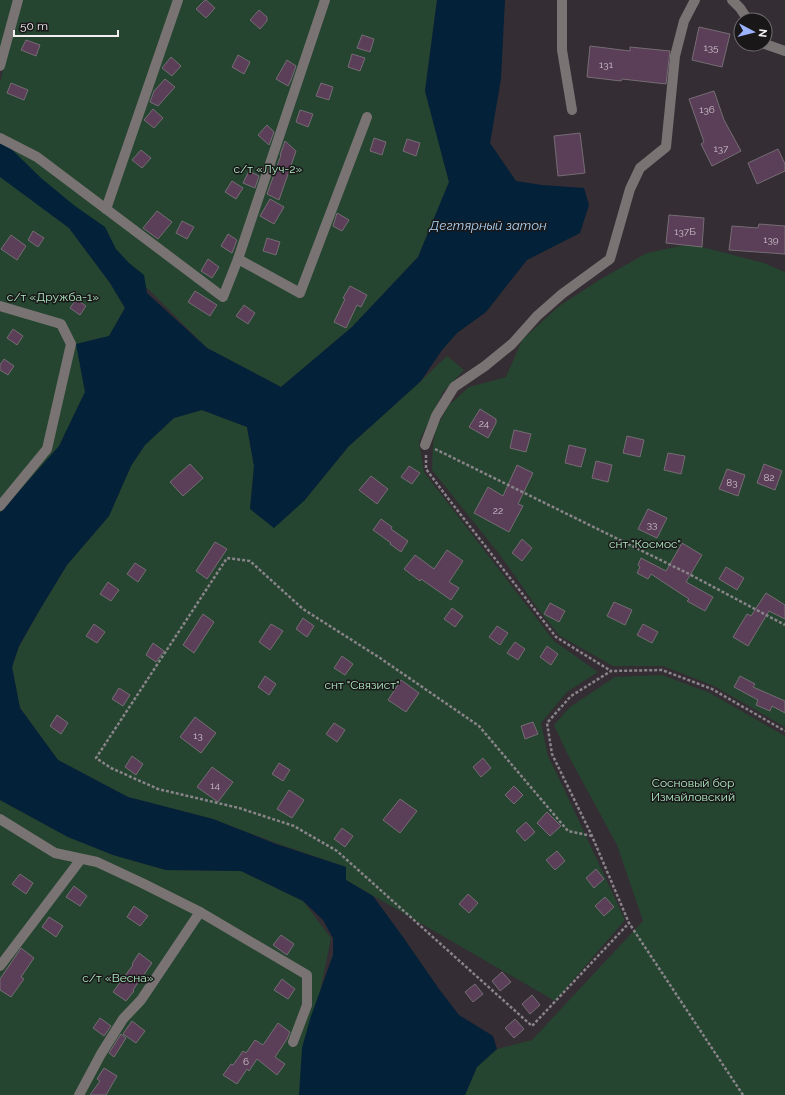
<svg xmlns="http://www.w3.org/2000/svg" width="785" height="1095" font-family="Raleway,sans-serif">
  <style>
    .green { fill: #254530 }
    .water { fill: #032138 }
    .building { fill: #5b3e58; stroke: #756d74 }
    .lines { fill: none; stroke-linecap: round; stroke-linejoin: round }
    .path { stroke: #898489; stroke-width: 2.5; stroke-dasharray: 3 2; stroke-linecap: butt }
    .minor { stroke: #797473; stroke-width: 10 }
    .labels { text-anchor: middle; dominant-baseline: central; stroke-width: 3; stroke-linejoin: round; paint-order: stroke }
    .number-label { font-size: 10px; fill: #ccc2cc }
    .park-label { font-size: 12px; fill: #aeecc1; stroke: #1a1719 }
    .water-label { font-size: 13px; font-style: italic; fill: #a9d4f8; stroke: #1a1719 }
  </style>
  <rect width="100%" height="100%" fill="#342d33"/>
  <g class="green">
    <path d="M0,0H15L0,55Z"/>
    <path d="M22,0H437L425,91L449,182L418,257L352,327L281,387L207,348L0,141V82Z"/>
    <path d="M0,173L69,228L110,283L125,308L109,336L77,344L85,392L59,446L0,513Z"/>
    <path d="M694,243L702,247L764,263L785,272V727L714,686L663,666H613L560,636L538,609L500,555L432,470L433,444L436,428L449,405L469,387L506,377L522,340L559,306L601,279L647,253Z"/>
    <path d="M447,356L464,370L443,392L419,442L424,472L554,641L598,672L567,692L541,723L548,756L565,791L625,920L555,1001L346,880V867L276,843L213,819L128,797L58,760L20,708L12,667L19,647L39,611L67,565L109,516L131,466L145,445L174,418L202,410L247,427L254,466L250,509L304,501L348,447L421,381Z"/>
    <path d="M662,675L710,693L785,736V1095H465L477,1067L497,1049L532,1040L643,921L617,845L567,753L554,725L570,707L615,677Z"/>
    <path d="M0,800L68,837L113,855L166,870L241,871L303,901L331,938L299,1095H0Z"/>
  </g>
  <path class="water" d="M437,0H505L501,79L490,143L516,181L542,185L584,188L589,205L580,233L527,260L486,312L457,333L442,350L421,381L348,447L304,501L274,528L250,509L254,466L247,427L202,410L174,418L145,445L131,466L109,516L67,565L39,611L19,646L12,667L20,708L58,760L128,797L213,819L276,844L346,867V880L373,896L403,937L439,989L459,1015L493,1036L497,1049L477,1067L465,1095H299L302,1048L310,1019L333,955V938L323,920L303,901L241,871L166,870L113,855L68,837L0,800V513L59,446L85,392L76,344L109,336L125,308L110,283L69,228L0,177V138L41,178L75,206L105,227L116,249L129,263L144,275L147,293L207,348L281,387L352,327L418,257L449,182L425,91Z"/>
  <g class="building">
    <path d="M205,0H206L215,8L206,18L196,9Z"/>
    <path d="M259,10L267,17V21L260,29L250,20Z"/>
    <path d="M699,27L730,34L722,67L692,60Z"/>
    <path d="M362,35L374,39L370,52L357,48Z"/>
    <path d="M26,40L40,45L36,56L21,50Z"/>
    <path d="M590,46L630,51V47L670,51L666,84L622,79L621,81L587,77Z"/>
    <path d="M352,54L365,58L360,71L348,67Z"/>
    <path d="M238,55L250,62L244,74L232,67Z"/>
    <path d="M171,57L181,66L172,76L162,68Z"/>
    <path d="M287,60L296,66L291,80L288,86L276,79Z"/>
    <path d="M165,79L175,87L158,106L150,102L154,91Z"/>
    <path d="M11,83L28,90L24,100L7,93Z"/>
    <path d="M321,83L333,87L329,100L316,96Z"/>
    <path d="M714,91L724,120L741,151L712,166L701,144L704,142L689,99Z"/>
    <path d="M153,109L163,118L154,128L144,120Z"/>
    <path d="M300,110L313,114L308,127L296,122Z"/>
    <path d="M267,125L274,132L269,145L258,135Z"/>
    <path d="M580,133L585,173L558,176L554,136Z"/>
    <path d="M374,138L386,142L382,155L370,151Z"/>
    <path d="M407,139L420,143L416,156L403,151Z"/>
    <path d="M285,141L296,151L279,200L267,194L281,155H280Z"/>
    <path d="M778,149L785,164V171L757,184L748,163Z"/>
    <path d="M141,150L151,158L142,168L132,160Z"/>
    <path d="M249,171L259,176L255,188L243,183Z"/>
    <path d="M232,181L243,188L236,199L225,192Z"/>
    <path d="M270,199L284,207L274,224L260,216Z"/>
    <path d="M157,211L172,222L158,239L143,228Z"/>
    <path d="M337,213L349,220L342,231L333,226Z"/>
    <path d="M669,215L704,218L702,247L666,243Z"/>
    <path d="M182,221L194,227L187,239L176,233Z"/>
    <path d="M759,224L785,226V254L729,250L732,226L758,228Z"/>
    <path d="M33,231L44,238L38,247L28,240Z"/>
    <path d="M228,234L237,240L232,253L221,246Z"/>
    <path d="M11,235L26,246L17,260L1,249Z"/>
    <path d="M267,238L280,242L276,255L263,251Z"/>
    <path d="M208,259L219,267L212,278L201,271Z"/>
    <path d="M350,286L367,295L361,307L357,305L346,328L334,322L345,299L343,298Z"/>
    <path d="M195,291L217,305L210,316L188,302Z"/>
    <path d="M76,299L86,306L80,315L70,308Z"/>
    <path d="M244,305L255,313L248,324L236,316Z"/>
    <path d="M13,329L23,336L17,345L7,338Z"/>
    <path d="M4,359L14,366L8,375L0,370V365Z"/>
    <path d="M480,409L496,419V423L488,438L469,427Z"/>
    <path d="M514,430L531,434L526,452L510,448Z"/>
    <path d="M627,436L644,440L640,457L623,453Z"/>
    <path d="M569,445L586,449L581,467L565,463Z"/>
    <path d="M668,453L685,456L681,474L664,470Z"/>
    <path d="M596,461L612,465L608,482L592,478Z"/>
    <path d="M190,464L203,478L183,496L170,482Z"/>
    <path d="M764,464L782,471L775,490L757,483Z"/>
    <path d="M517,465L533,473L518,504L523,506L509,532L474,513L488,487L503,496Z"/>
    <path d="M409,466L420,473L412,484L401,477Z"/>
    <path d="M727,469L745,475L738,496L719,489Z"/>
    <path d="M371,476L388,489L377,504L359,490Z"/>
    <path d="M648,509L667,518L657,538L638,529Z"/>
    <path d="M381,519L392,527L391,529L408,541L401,552L390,544L391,543L373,530Z"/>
    <path d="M522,539L532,548L522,561L512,553Z"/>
    <path d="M215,542L227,549L207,579L196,571Z"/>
    <path d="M682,543L702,555L686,582L713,597L705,611L687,601L689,599L651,574L648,579L637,573L640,567L638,565L641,558L666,571Z"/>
    <path d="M447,550L463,561L449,582L459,588L451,600L421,579L420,581L404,569L415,555L434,569Z"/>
    <path d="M135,563L146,570L138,582L127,574Z"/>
    <path d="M726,567L744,578L737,590L719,579Z"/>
    <path d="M108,582L119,590L111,601L100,594Z"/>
    <path d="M766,593L785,605V619L769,611L748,646L733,637L747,614L751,616Z"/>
    <path d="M614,602L632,610L625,625L607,616Z"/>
    <path d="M550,603L565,611L559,622L544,614Z"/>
    <path d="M452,608L463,616L455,627L444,619Z"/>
    <path d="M203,614L214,622L194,653L183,645Z"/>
    <path d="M303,618L314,626L307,637L296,629Z"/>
    <path d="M94,624L105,632L97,643L86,636Z"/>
    <path d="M271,624L283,631L270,650L259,642Z"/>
    <path d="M643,624L658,632L652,643L637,635Z"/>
    <path d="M497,626L508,633L500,645L489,637Z"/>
    <path d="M515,642L525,649L518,660L507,653Z"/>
    <path d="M153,643L164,651L156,662L146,655Z"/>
    <path d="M547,646L558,654L551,665L540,657Z"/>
    <path d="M342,656L353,664L345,675L334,668Z"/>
    <path d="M265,676L276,684L269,695L258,687Z"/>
    <path d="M740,676L755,684L753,687L785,701V713L772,706L770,711L756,705L758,700L734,687Z"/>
    <path d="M401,680L419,693L406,712L388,700Z"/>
    <path d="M119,688L130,695L123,706L112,699Z"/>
    <path d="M57,715L68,723L61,734L50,726Z"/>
    <path d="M195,717L216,733L201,753L180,737Z"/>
    <path d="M533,722L538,734L525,739L521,726Z"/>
    <path d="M334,723L345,730L337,742L326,734Z"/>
    <path d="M132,756L143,764L136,775L125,767Z"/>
    <path d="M483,758L491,768L481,777L473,767Z"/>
    <path d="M279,763L290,770L283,781L272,774Z"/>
    <path d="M212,767L233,782L218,802L197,787Z"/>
    <path d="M514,786L523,795L514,804L505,795Z"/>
    <path d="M289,790L304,800L292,818L277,809Z"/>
    <path d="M400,799L417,811L400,833L383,820Z"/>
    <path d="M547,812L561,826L550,836L537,823Z"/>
    <path d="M526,822L535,832L525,841L516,831Z"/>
    <path d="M342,828L353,836L345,847L334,839Z"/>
    <path d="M557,851L565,861L555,870L546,860Z"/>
    <path d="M596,869L604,879L594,888L586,878Z"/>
    <path d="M20,874L33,883L26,894L12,884Z"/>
    <path d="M74,886L87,896L80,906L66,897Z"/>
    <path d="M468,894L478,903L469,913L459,904Z"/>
    <path d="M605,897L614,907L604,916L595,906Z"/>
    <path d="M134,906L148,916L140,926L127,917Z"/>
    <path d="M49,917L63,926L56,937L42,927Z"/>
    <path d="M281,935L294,944L287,955L273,945Z"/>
    <path d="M21,948L34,958L21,977L24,979L11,997L0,990V979Z"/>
    <path d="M139,953L152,963L133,990L134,991L126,1001L113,992L133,965L132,964Z"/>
    <path d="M502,972L511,982L500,991L492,981Z"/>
    <path d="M282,979L295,989L288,999L274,990Z"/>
    <path d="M475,984L483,994L473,1002L465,992Z"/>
    <path d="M532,995L540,1005L530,1014L522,1004Z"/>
    <path d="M100,1018L111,1026L104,1036L93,1028Z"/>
    <path d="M515,1019L524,1029L514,1038L505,1028Z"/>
    <path d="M132,1021L145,1031L136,1043L123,1034Z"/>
    <path d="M278,1023L290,1032L287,1039L275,1057L285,1064L277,1075L257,1059L249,1071L247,1069L237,1084L223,1075L231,1064L233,1065L243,1051L246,1053L255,1040L263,1045Z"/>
    <path d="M121,1034L126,1038L114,1057L109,1053Z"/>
    <path d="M104,1068L117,1076L106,1095H90L100,1081L97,1079Z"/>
  </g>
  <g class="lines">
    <g class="path">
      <path d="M435,449L689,574L785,625"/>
      <path d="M426,455V469L447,497L556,637L611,671"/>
      <path d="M592,836L568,831L479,726L380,658L303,609L250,561L227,558L96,758L111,768L158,789L239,808L294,826L337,851L532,1026L629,923"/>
      <path d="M743,1095L629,923L592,836L552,754L547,723L571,696L611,671L662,670L712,689L785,731"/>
    </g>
    <g class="minor">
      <path d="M562,0V50L572,110"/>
      <path d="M732,0L740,8L748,20"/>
      <path d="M765,44L785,51"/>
      <path d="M0,66L18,0"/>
      <path d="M0,138L37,157L223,297L238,259L325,0"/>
      <path d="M106,209L178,0"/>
      <path d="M238,259L300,293L367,117"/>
      <path d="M0,306L61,324L71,344L47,449L0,506"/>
      <path d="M425,445L436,416L454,387L485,366L512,344L537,316L562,294L610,259L630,189L640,168L666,147L675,56L684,21L695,0"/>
      <path d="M0,819L55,853L97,862L142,883L200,912L307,975V1005L293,1042"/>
      <path d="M0,966L81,859"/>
      <path d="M79,1095L101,1054L123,1019L141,1000L200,912"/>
    </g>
  </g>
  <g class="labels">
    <g class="number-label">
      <text x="711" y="47">135</text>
      <text x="606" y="64">131</text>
      <text x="707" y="109">136</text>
      <text x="721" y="148">137</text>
      <text x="685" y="231">137Б</text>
      <text x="771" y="239">139</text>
      <text x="484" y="423">24</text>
      <text x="769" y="477">82</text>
      <text x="732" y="482">83</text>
      <text x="498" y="510">22</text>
      <text x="652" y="524">33</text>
      <text x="198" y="735">13</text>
      <text x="215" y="785">14</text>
      <text x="246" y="1061">6</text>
    </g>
    <g class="park-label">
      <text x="268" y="169">с/т «Луч-2»</text>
      <text x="53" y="297">с/т «Дружба-1»</text>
      <text x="645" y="544">снт "Космос"</text>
      <text x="362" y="685">снт "Связист"</text>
      <text x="693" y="783">Сосновый бор<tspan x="693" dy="14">Измайловский</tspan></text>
      <text x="118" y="978">с/т «Весна»</text>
    </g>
    <g class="water-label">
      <text x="488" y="225">Дегтярный затон</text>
    </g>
  </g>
  <g transform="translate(753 32) rotate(97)"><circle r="19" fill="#1a1719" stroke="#706d70"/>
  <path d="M0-3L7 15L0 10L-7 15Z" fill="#9cb4fd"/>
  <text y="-6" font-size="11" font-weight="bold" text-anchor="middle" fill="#f2eef2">N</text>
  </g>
  <path d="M14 30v6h104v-6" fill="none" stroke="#f2eef2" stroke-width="2"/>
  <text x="20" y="30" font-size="12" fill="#f2eef2" stroke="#1a1719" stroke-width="3" paint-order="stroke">50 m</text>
</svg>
